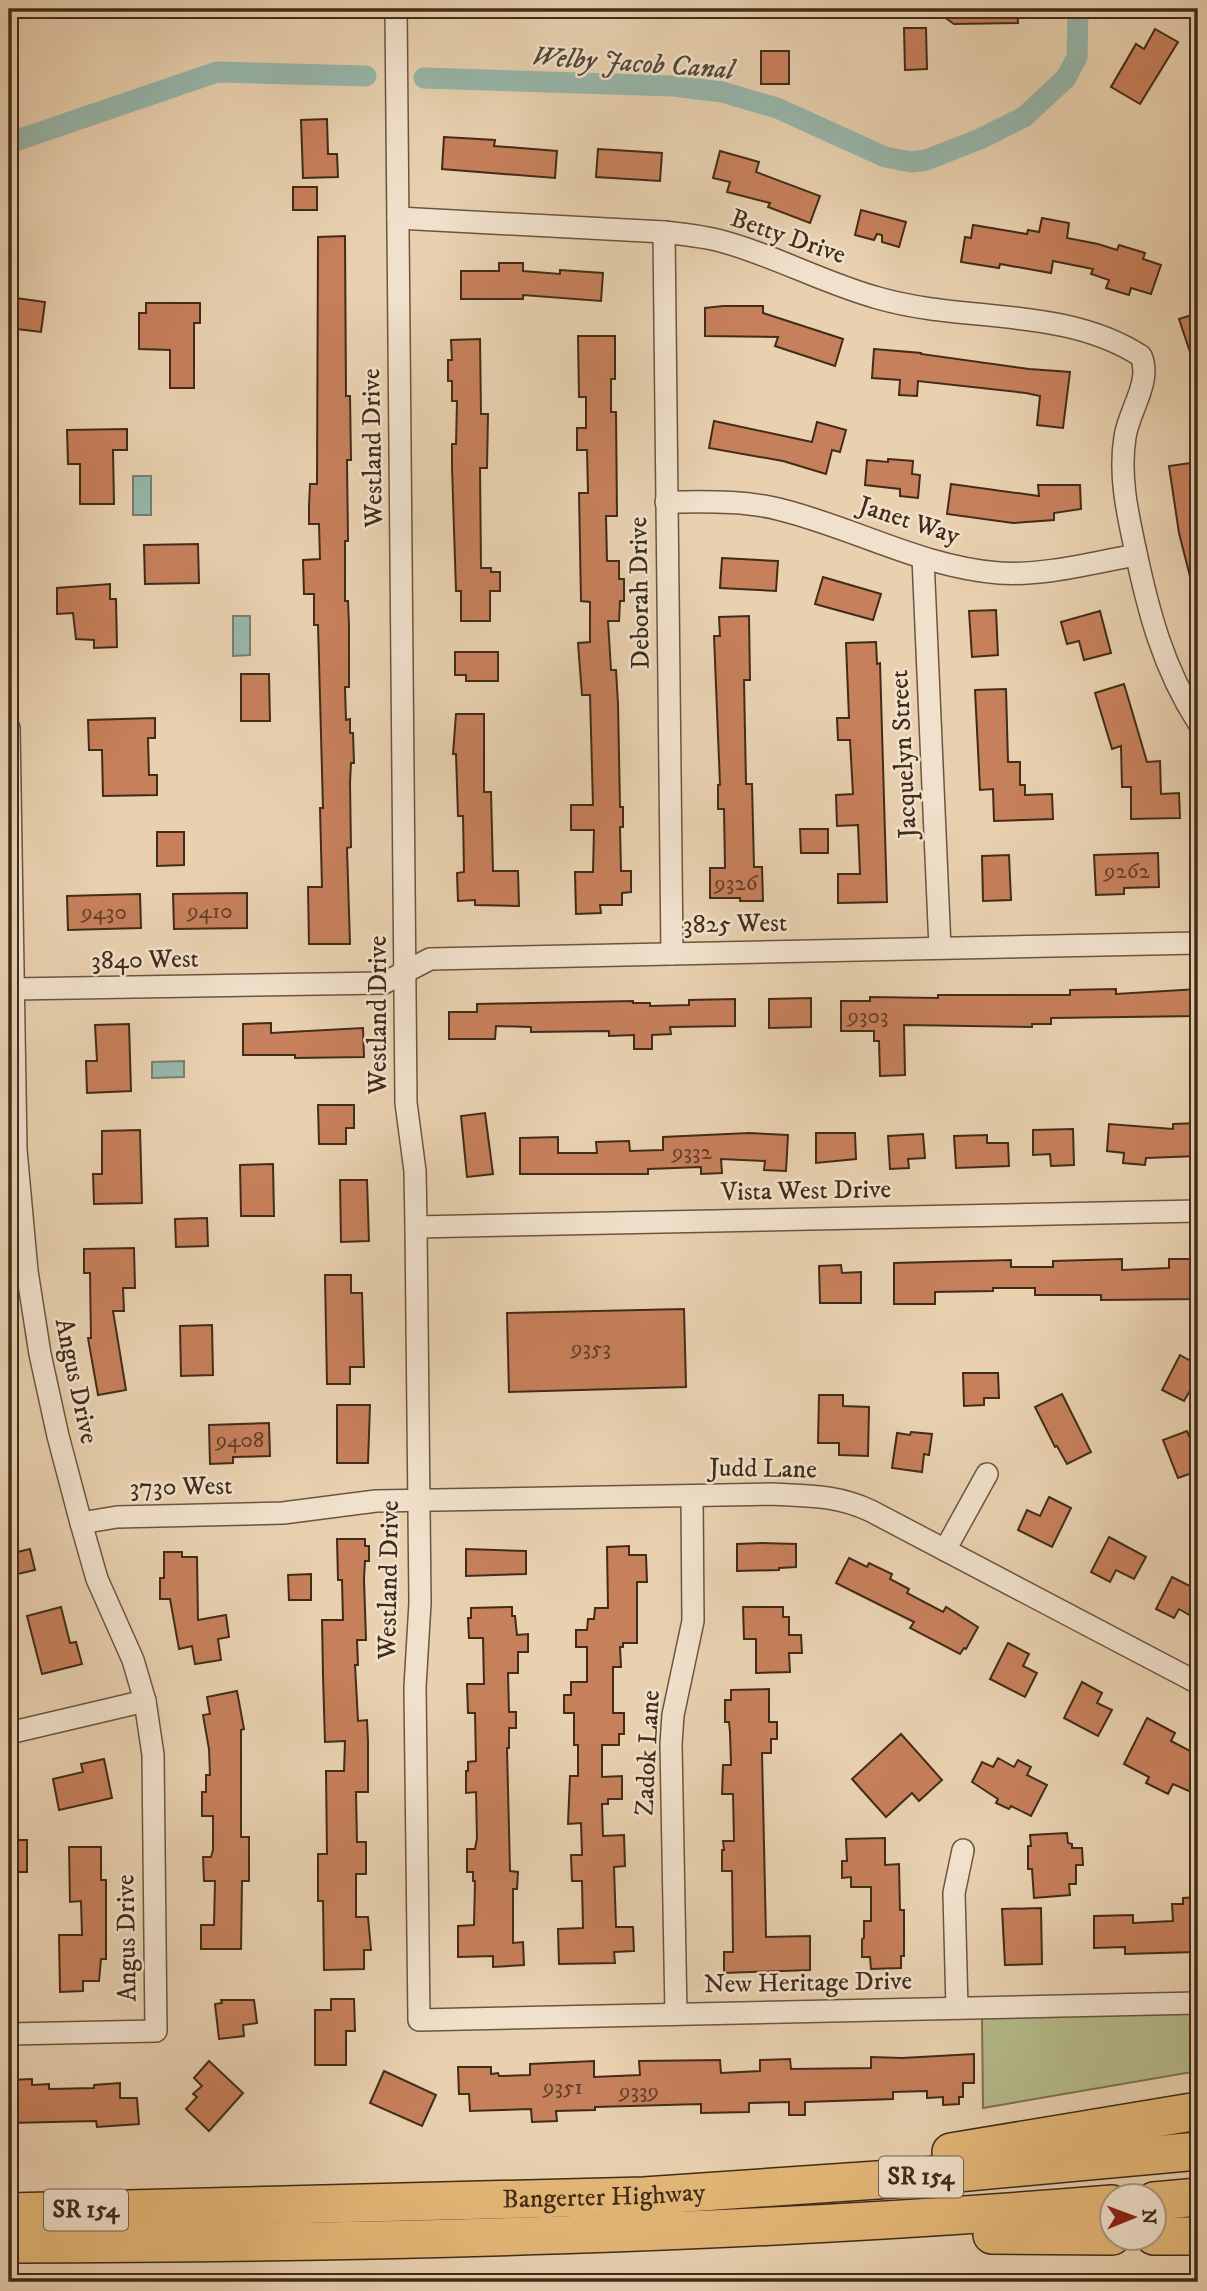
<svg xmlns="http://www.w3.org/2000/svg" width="1207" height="2291" font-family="'IM FELL DW Pica',serif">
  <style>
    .green { fill: #b6bc8b; stroke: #7c7452; stroke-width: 2 }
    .water { fill: #97b7ab; stroke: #757f71; stroke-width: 2 }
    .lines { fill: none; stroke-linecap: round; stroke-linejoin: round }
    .canal { stroke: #97b7ab; stroke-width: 21 }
    .building { fill: #c7805c; stroke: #412c19; stroke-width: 2 }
    .minor-casing { stroke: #6b553f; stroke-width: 24 }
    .motorway-casing { stroke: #412c19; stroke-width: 40 }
    .minor { stroke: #f1e1cc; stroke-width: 21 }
    .motorway { stroke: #e4b878; stroke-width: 37 }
    .labels { text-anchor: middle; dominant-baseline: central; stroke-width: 5; stroke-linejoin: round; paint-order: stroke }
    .number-label { font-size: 23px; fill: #62412a }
    .shield { fill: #f1e1cc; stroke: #76624f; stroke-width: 2 }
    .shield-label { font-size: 24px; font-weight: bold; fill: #412c19 }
    .street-label { font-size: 26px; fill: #412c19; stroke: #f1e1cc }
    .water-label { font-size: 28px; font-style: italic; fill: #524836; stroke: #f1e1cc }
  </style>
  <rect width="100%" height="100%" fill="#e9d1b0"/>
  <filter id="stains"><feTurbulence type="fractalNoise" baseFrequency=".00286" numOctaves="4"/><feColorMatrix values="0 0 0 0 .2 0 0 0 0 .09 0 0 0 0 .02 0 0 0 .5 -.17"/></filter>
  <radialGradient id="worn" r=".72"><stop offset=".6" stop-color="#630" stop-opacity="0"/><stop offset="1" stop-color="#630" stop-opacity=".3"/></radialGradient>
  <path class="green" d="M1198,2013V2071L983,2108L982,2018Z"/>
  <g class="water">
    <rect x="133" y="476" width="18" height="39"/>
    <path d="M233,616H250V655L233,656Z"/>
    <path d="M184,1061V1077L152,1078V1062Z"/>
  </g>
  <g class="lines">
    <g class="canal">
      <path d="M424,78L673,86L722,92L777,108L885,157L911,162L926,160L980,139L1024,117L1066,78L1077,57L1078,9"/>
      <path d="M9,143L217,72L366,76"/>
    </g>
  </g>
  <g class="building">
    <path d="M933,9H1017L1018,23L954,24Z"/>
    <path d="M904,28H926L927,69L905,70Z"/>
    <path d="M1155,29L1178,42L1140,104L1111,87L1136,44L1144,49Z"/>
    <rect x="761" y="51" width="28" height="33"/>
    <path d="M327,119L328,154H337L338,177L303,178L301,120Z"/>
    <path d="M444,137L495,140L494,146L557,151L555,178L442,169Z"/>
    <path d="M598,149L662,153L660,181L596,177Z"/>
    <path d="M720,151L759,162L756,172L820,196L810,223L768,207L770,203L727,192L730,182L713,178Z"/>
    <rect x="293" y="187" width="24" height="23"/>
    <path d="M861,210L906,222L899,247L882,242V235L877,234L874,240L855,235Z"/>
    <path d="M1042,218L1069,223L1067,238L1098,244L1117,250L1119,245L1145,253L1143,259L1161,265L1151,294L1131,288L1129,295L1106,288L1109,280L1091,274L1093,269L1053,261L1051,273L1000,264L999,268L961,262L965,237L971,238L973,225L1027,234L1028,230L1039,232Z"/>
    <path d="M345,236L346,396H350L351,460H347L348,541H345V601H348L349,625V687H345L346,720L350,719V733H353L354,763H351L350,783L351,847L347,848L350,944H309L308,887H322L320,808H323L318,625H314V594H304L303,560L320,559L319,524H309V506L310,484H317L318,237Z"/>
    <path d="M499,263H523V271L560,274V270L603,273L601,301L523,295V299H461V271H499Z"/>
    <path d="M9,297L45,302L41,332L9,328Z"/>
    <path d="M146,303H200V323H194V388H170V350L139,349V313H146Z"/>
    <path d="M723,306H763V313L843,339L835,366L775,346L778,337L705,336V308Z"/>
    <path d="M1198,313V367H1195L1179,319Z"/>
    <path d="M578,336H615V379H611V412H616L617,516H606L607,561H619V579H624V601H620L619,621H608L611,670H616L618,704L620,807H623V827H620L621,871H631V892L622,893V905H600L601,913L576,914L575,872H593L594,830H571V805H593L590,695H582L578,643L590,642V602L581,601L579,493H588L587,450H577V428H586V397H579Z"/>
    <path d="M480,339L481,414H488L487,468H480L481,568H491V572H500V591H490V621H461V591H456L452,467V444H456L457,401H452V381H448V360H452L451,340Z"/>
    <path d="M874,349L921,353V354L1029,369L1070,372L1063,428L1037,425L1040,396L1026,393L918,381L917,396L899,395L900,380L872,378Z"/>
    <path d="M714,421L812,442L817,422L846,430L840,452L832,450L826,474L783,461L709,448Z"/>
    <path d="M127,429V450H113L114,504H80V464H68L67,430Z"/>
    <path d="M888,459L913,461L912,474L920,475L918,498L900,496V489L865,485L867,460L888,462Z"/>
    <path d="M1198,462V587L1193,588L1179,533L1169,466Z"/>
    <path d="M951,484L1039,496L1038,485H1080L1081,509L1054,513V520L1013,523L947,514Z"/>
    <path d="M198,544L199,583L145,584L144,545Z"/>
    <path d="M722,558L778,561L776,591L720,588Z"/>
    <path d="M823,577L881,594L873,620L815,604Z"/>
    <path d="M110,584V599H116L117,647L94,648V640L76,639L73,613L57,614V588Z"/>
    <path d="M996,610L998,655L972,657L969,611Z"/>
    <path d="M1100,611L1111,653L1084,660L1079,641L1067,644L1061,622Z"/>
    <path d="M749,616L750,680H744L746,784H752L754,867H762L763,901H740V898H710V868H725L724,809H718V785H720L714,636H720L719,617Z"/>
    <path d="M876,642L877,664L880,663L887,902L838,903V874H860L858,825L837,826L836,795L853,794L850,740H838L837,718H849L846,643Z"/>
    <path d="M455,652H498V681H466V675H455Z"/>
    <path d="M241,674H269L270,721H241Z"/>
    <path d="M1124,684L1147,762L1160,761L1161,794L1179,793L1180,818L1131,819V787H1122L1121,746L1112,749L1095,693Z"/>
    <path d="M1006,689L1008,762H1020V785H1025V795L1052,794L1053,819L994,821L993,789L980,790L975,690Z"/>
    <path d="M456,714H484V792H491L493,871H518L519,906L475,905V900L458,901L457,873L464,872L463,816H458L456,754H453Z"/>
    <path d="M155,718V738H148L149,775H157V795L103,796L102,750H89L88,720Z"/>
    <path d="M800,829H828V853H801Z"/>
    <path d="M157,832H184V865L157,866Z"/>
    <path d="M1158,853L1159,887L1124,888V894L1096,895L1094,855Z"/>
    <path d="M1009,855L1011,900L983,901L982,856Z"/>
    <path d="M247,893V928L174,929L173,894Z"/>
    <path d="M140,894L141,928L68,930L67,896Z"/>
    <path d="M1116,989V994L1198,989V1016L1051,1018V1024H1032V1027L904,1025L905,1075L880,1076L879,1041H874V1031H841V1001H870V997L938,998V995H1070V990Z"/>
    <path d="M811,998V1027L769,1028V999Z"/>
    <path d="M735,999V1026L670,1027L671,1034L652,1035V1049H634V1035L609,1036V1031L531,1032V1027L496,1026L495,1039H449V1012H477V1004L633,1001V1003H650V1006L689,1005V1000Z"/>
    <path d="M271,1023V1033L363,1028L364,1057L295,1058V1055H243V1024Z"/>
    <path d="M129,1024L131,1091L87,1093L86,1061H97L95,1025Z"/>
    <path d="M318,1105H354V1128H346V1144H319Z"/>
    <path d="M485,1113L493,1174L467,1177L461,1116Z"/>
    <path d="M1198,1123V1156L1146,1158L1145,1165L1123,1163L1124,1153L1107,1151L1109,1124L1173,1129V1124Z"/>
    <path d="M1073,1129L1074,1165L1051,1166L1050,1154L1033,1155V1130Z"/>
    <path d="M140,1130L142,1203L94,1204L93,1174H102V1131Z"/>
    <path d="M749,1133L788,1135L786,1171L764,1170L765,1161L721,1159L722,1173L701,1174V1167L648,1169V1174H520V1138L558,1137V1153H597L596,1142L629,1141L630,1151L663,1150V1137Z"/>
    <path d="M816,1133H855L856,1159L816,1163Z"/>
    <path d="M923,1134L925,1158L908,1159L909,1168L890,1169L888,1136Z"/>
    <path d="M987,1135V1143H1008L1009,1166L956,1168L954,1136Z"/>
    <path d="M273,1164L274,1216H241L240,1165Z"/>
    <path d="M340,1180H367L369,1241L341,1242Z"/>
    <path d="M207,1218L208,1246L176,1247L175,1219Z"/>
    <path d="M134,1248L135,1288H123L124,1311H113L126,1390L98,1395L88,1338H91L90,1273H84V1249Z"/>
    <path d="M1122,1259V1270L1169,1268V1259H1191V1266H1198V1299L1101,1300V1295H1035V1288H993V1291L935,1292V1304H894V1263L1011,1260V1267H1053V1261Z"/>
    <path d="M841,1265L842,1273L861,1272V1303H820L819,1266Z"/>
    <path d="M325,1275H351V1293H362L364,1367H350V1384H327Z"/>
    <path d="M684,1309L686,1387L509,1392L507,1313Z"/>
    <path d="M212,1325L213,1375L181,1376L180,1326Z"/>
    <path d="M1180,1355L1198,1365V1390L1192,1387L1184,1401L1162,1390Z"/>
    <path d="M963,1373H998L999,1398H984V1405L964,1406Z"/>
    <path d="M1062,1394L1091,1452L1067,1464L1057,1446L1055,1447L1035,1407Z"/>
    <path d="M819,1395H843V1406L869,1407L868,1456L839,1455V1443H818Z"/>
    <path d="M337,1405H370L368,1463H337Z"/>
    <path d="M269,1423L270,1456L233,1457V1463L210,1464L209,1425Z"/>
    <path d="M1187,1431L1194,1448L1198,1446V1471L1178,1478L1163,1440Z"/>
    <path d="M911,1432L932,1434L929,1455L924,1454L922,1472L892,1468L897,1433L910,1435Z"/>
    <path d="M1049,1497L1071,1508L1052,1547L1018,1530L1027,1510L1040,1516Z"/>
    <path d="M1109,1537L1146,1557L1134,1579L1116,1570L1110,1582L1091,1572Z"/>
    <path d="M337,1539H365V1546H369V1561H365L364,1579L366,1640H357L358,1665H355L358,1721L367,1720L368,1741V1792H356L357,1842H366V1874H356V1917H368L371,1950H364V1969L324,1970L323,1901H318V1854H327L326,1771H344L345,1741L325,1742L323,1675L322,1620H343L342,1580H338Z"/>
    <path d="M762,1543L796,1544V1567L779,1568V1570L737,1571V1544Z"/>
    <path d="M629,1546V1555H646L647,1582H637V1643H623V1647H620L621,1667H613V1713H624V1734H619V1745H602V1777L622,1776V1799H608V1804H602L603,1836L624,1835L625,1866L614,1867L616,1927H633L634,1951L614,1952L615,1963L559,1964L558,1929L583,1928L582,1881H572L571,1855H582L581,1823L568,1824L570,1776H578V1745H574V1713H564V1695H571V1682H587V1647H576V1630H587L588,1619H594L595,1608H608L607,1547Z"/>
    <path d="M30,1549L35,1570L9,1576V1554Z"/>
    <path d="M466,1549L526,1551V1574L466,1576Z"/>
    <path d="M164,1552H182V1557H197L198,1620L226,1615L229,1637L218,1639L221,1660L195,1664L192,1646L179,1649L170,1599H160V1578H164Z"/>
    <path d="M849,1558L867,1567L869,1563L892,1574L890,1579L909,1589L907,1593L943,1612L946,1607L978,1627L966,1649L964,1648L960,1654L910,1628L914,1622L836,1583Z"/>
    <path d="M311,1574V1600H289L288,1575Z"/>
    <path d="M1172,1577L1198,1590V1607L1193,1617L1179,1609L1174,1618L1156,1609Z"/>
    <path d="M61,1607L70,1643L76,1642L82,1664L42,1674L27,1616Z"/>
    <path d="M512,1607V1616H515L517,1635L528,1634V1652H518V1673H508L509,1712H516V1728H509V1748H507L510,1871L518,1872L517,1889H513V1943L523,1942L524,1965L493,1967V1956L458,1957V1926L474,1925L475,1881H473V1872H467V1849H475L477,1838L476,1792L466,1793V1771H468V1762L476,1761L475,1713H468L467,1684H484L483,1638H469L468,1618H471V1608Z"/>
    <path d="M743,1607H783V1617H789V1635H801L802,1653H789L790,1672L756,1673V1639H744Z"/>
    <path d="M1008,1643L1029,1654L1023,1666L1037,1673L1025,1697L990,1679Z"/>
    <path d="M1082,1682L1102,1693L1097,1703L1112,1710L1098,1736L1064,1718Z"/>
    <path d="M769,1689V1722H777V1739H771V1753H762L766,1937L810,1936V1970L724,1973V1952H733L732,1871H722V1850H724L723,1841H734L733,1794H722L723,1765H731L730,1732L729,1722H725V1700H731V1690Z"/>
    <path d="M237,1691L244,1729L241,1730V1837H249V1881H242L241,1949H201V1925H214L215,1881H204L203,1857H211L213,1850V1816H202V1792H206V1775H210L209,1749L203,1715L210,1714L207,1697Z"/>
    <path d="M1147,1718L1175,1733L1171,1741L1198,1755V1795L1173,1784L1168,1794L1146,1783L1149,1777L1124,1764Z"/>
    <path d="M901,1734L942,1780L919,1801L912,1793L886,1817L852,1779Z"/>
    <path d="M998,1758L1014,1767L1018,1760L1031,1767L1027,1775L1047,1785L1031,1816L1011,1806L1009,1809L996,1803L998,1799L972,1782L982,1762L993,1767Z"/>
    <path d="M104,1759L112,1798L59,1810L53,1779L83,1772L81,1764Z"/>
    <path d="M1067,1833L1068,1843L1072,1844V1848H1082L1083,1865H1076V1884H1069L1070,1895L1034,1898L1032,1869H1028V1846H1031L1030,1835Z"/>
    <path d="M885,1838V1865L899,1864L900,1910H904V1956H901V1968L871,1969L870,1957H862V1939L864,1938V1921H871V1887H851V1877L842,1878V1861H847L846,1839Z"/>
    <rect x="9" y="1840" width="18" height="32"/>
    <path d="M69,1847H101V1880H106V1959H101L99,1981H83V1991L60,1992L59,1935H82L81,1901L70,1902Z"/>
    <path d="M1198,1897V1944H1195V1952L1125,1954V1947L1094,1948V1916L1133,1915V1923L1173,1921L1172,1904H1183V1898Z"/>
    <path d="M1041,1908L1042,1964L1005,1965L1002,1909Z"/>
    <path d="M331,1999H354L355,2031H346V2065H315V2010H331Z"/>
    <path d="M221,2000H254L257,2023L243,2025L244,2036L219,2039L215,2004L222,2003Z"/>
    <path d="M974,2054V2083H963V2097H959V2104L943,2105V2097L927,2098V2091L893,2092V2099L805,2102V2115H789V2102L749,2103V2112L701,2113V2104L595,2107V2110L556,2111L557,2121L532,2122L531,2109L470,2111L469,2094H459L458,2067H491V2074L498,2073L499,2076L530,2075V2064L594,2061V2077L640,2075L639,2061L720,2060L721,2073L760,2071V2060L790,2059L791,2069L871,2068V2057L902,2058Z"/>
    <path d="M209,2061L243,2093L209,2131L186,2109L197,2097L193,2094L202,2086L194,2078Z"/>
    <path d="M384,2071L436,2095L422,2126L370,2103Z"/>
    <path d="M32,2079V2085L49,2084V2089L94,2088V2085L120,2083V2098H137L139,2124L97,2127L96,2121L9,2123V2080Z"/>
  </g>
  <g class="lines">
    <defs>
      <g id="minor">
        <path d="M396,9L406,1103L415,1171L416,1227L420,1603L415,1687L419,2020L1198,2003"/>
        <path d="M398,218L664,232C682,234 700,236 717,240C772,254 823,283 878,298C964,323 1064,306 1141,356C1152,382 1129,410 1125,437C1119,475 1127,511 1135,548C1148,610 1163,668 1198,722"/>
        <path d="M664,232L672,954"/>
        <path d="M666,502C704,502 742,500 778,509C853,527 921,567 999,573C1044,576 1091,563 1136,555"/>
        <path d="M923,558L940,948"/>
        <path d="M9,728L16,1150L27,1271L40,1354L58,1436L81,1523L97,1579L133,1660L145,1701L153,1755L156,2031L9,2034"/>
        <path d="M13,989L384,983L430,959L1198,943"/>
        <path d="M416,1227L1198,1211"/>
        <path d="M81,1523L117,1517L283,1513L376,1501L772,1494C809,1496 837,1495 871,1511L1198,1683"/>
        <path d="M945,1550L987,1474"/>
        <path d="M9,1733L145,1701"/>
        <path d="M957,2008L954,1893L963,1850"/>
        <path d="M676,2014L671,1744L673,1715L693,1621L692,1496"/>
      </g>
      <g id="motorway">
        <path d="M951,2152L1198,2111"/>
        <path d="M1154,2201L1198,2197"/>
        <path id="s1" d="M9,2212L644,2196L892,2179L1198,2151"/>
        <path d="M992,2235L1112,2236"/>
        <path d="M1154,2236H1198"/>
        <path d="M9,2244C377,2243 745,2234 1112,2204"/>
      </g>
    </defs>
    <use href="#minor" class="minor-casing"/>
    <use href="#motorway" class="motorway-casing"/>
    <use href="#minor" class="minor"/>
    <use href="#motorway" class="motorway"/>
  </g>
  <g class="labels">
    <g class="number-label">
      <text x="1127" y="871">9262</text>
      <text x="736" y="883">9326</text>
      <text x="210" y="911">9410</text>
      <text x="104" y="912">9430</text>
      <text x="868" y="1016">9303</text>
      <text x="692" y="1152">9332</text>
      <text x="591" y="1348">9353</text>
      <text x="240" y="1440">9408</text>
      <text x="563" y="2087">9351</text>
      <text x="639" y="2091">9339</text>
    </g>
    <g class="shield">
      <rect x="879" y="2156.5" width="84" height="41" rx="5"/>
      <rect x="44" y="2189.5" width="84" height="41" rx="5"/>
    </g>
    <g class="shield-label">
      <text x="921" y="2177">SR 154</text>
      <text x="86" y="2210">SR 154</text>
    </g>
    <g class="street-label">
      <text transform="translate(788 237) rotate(19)">Betty Drive</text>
      <text transform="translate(373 448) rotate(-91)">Westland Drive</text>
      <text transform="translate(909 521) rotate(18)">Janet Way</text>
      <text transform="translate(640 593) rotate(-91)">Deborah Drive</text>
      <text transform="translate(904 754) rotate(-93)">Jacquelyn Street</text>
      <text transform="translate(735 924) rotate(-1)">3825 West</text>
      <text transform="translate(145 960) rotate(-1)">3840 West</text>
      <text transform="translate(378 1015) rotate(-90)">Westland Drive</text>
      <text transform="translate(806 1191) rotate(-1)">Vista West Drive</text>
      <text transform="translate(76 1381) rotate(78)">Angus Drive</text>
      <text transform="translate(763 1469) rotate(1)">Judd Lane</text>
      <text transform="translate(181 1487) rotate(-1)">3730 West</text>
      <text transform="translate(389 1580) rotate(-89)">Westland Drive</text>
      <text transform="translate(648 1753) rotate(-87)">Zadok Lane</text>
      <text transform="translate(127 1938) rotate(-91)">Angus Drive</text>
      <text transform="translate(808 1983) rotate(-1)">New Heritage Drive</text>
      <text stroke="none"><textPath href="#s1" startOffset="595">Bangerter Highway</textPath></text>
    </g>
    <g class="water-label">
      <text transform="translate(633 63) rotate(4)">Welby Jacob Canal</text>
    </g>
  </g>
  <rect width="1207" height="2291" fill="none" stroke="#e9d1b0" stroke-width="35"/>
  <rect x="10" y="10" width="1186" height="2270" fill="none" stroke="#412c19" stroke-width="3.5"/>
  <rect x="18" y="18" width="1172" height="2256" fill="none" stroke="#412c19" stroke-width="2"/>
  <g transform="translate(1133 2217) rotate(89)"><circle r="33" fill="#f1e1cc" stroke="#ab9984" stroke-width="2"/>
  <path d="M0-5L12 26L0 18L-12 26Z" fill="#8f2418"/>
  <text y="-10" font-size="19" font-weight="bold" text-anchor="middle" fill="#412c19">N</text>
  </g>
  <rect width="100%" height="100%" filter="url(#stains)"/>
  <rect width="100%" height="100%" fill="url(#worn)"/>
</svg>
